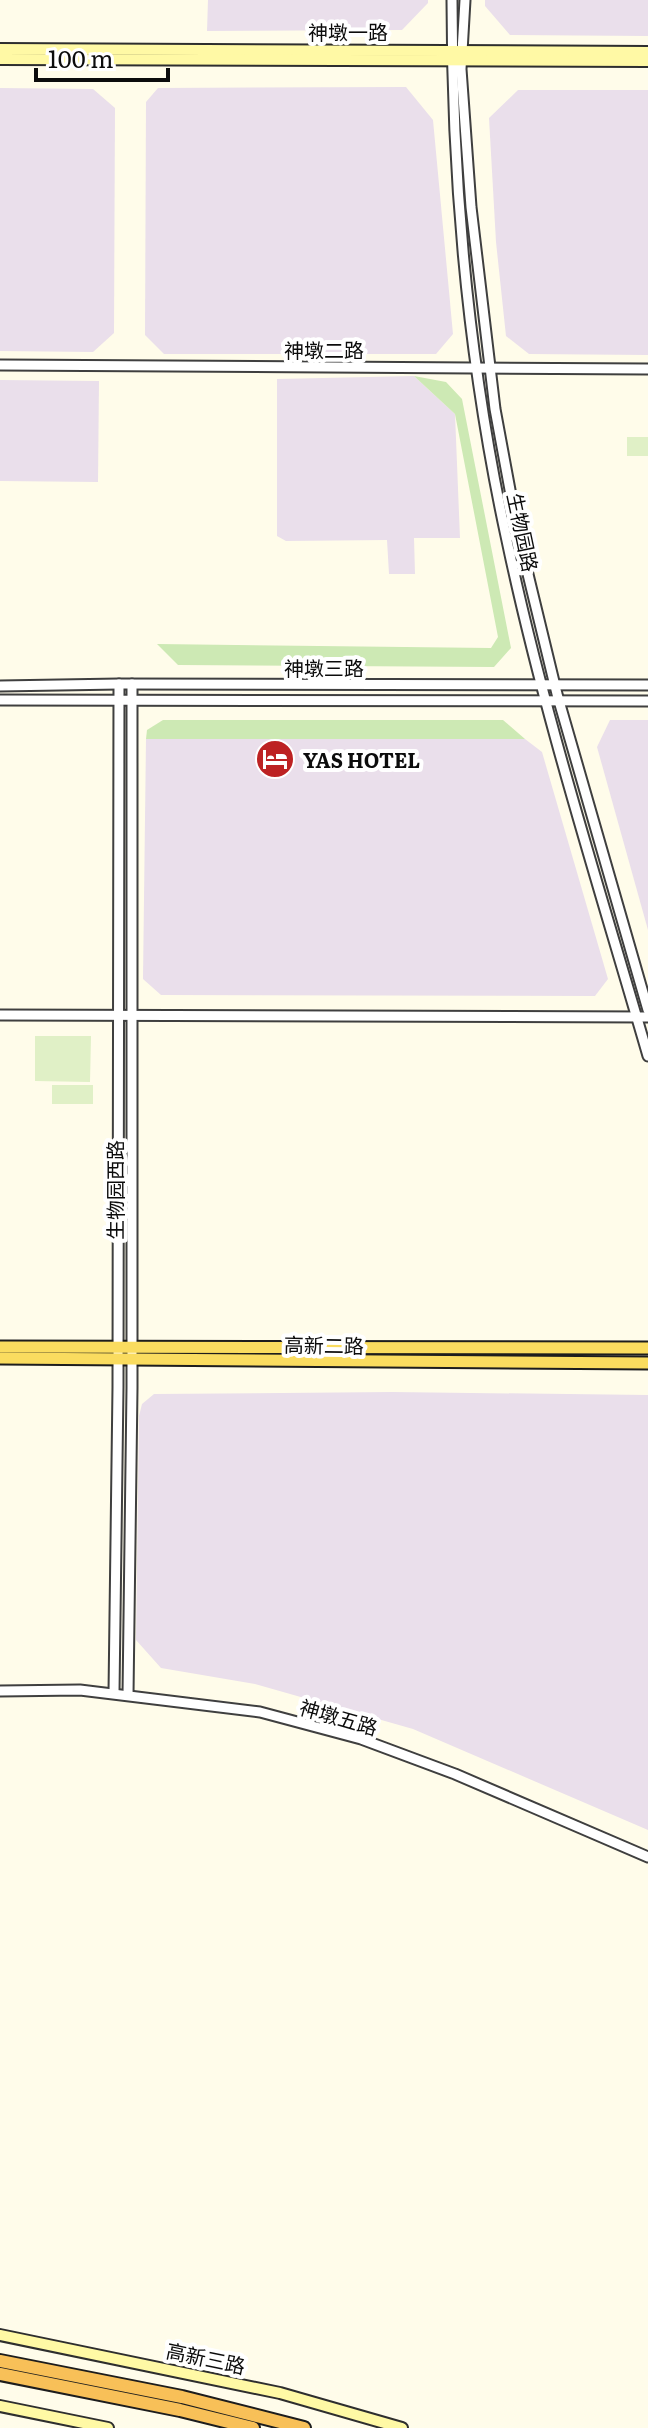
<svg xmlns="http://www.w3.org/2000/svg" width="648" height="2428" font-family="Literata,'Noto Sans SC',serif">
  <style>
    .industrial { fill: #eadfeb }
    .green { fill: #cde9b4 }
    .pitch { fill: #e0f0c6 }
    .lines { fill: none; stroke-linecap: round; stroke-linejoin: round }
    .tertiary-casing { stroke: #3f3f3f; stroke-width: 13 }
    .secondary-casing { stroke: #2e2e2e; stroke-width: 14 }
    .primary-casing { stroke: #1d1d1d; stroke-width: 15 }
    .trunk-casing { stroke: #1d1d1d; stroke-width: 16 }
    .tertiary { stroke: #fff; stroke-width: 9 }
    .secondary { stroke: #fff9a5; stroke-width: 10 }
    .primary { stroke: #fadc5f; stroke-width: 11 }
    .trunk { stroke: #f8c058; stroke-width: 12 }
    .labels { text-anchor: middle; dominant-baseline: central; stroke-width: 8; stroke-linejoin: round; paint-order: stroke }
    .street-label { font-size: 20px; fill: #0c0c0c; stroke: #fff }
    .poi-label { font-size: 20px; font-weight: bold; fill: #0c0c0c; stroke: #fff; text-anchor: start }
  </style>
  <rect width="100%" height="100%" fill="#fffcea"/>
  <g class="industrial">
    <path d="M208,0H428V3L402,30L207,31Z"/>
    <path d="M485,0H648V36L510,35L485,6Z"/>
    <path d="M406,87L433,120L453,334L436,354H164L145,335L146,102L158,88Z"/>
    <path d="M0,88L93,89L115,108L114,333L93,352L0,351Z"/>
    <path d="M518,90H648V355L529,354L506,336L496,242L489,118Z"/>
    <path d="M414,376L455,414L460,538H414L415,574H389L387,540L286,541L277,536V379Z"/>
    <path d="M0,380L99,381L98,482L0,481Z"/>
    <path d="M610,720H648V930L597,747Z"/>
    <path d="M146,739H525L542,752L608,979L595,996L161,995L143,979Z"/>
    <path d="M392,1392L648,1395V1830L413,1729L255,1684L161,1668L136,1640L139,1416L142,1404L154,1394Z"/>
  </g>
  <g class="green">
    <path d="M414,376L446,382L462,399L511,648L494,667L178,665L157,644L491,648L498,637L455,414Z"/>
    <path d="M163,720H503L525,739H146L147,730Z"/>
  </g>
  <g class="pitch">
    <rect x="627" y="437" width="21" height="19"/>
    <path d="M35,1036H91L90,1082L35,1081Z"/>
    <rect x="52" y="1085" width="41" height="19"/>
  </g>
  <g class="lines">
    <defs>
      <g id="tertiary">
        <path d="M452,0C452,179 468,360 506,536C543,712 598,883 648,1056"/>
        <path d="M465,0L461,69L471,207L495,409L518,533L557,694L648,1010"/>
        <path d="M0,365L648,369"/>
        <path d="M0,686L119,684L648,685"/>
        <path d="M0,700L648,701"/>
        <path d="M0,1015L648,1017"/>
        <path d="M0,1691L80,1690L260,1712L361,1739L455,1774L648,1857"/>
        <path d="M114,1693L118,1387L119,684"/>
        <path d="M128,1695L132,1388V684"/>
      </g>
      <g id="secondary">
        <path d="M0,49L648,52"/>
        <path d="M0,59L648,61"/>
        <path d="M0,2335L280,2393L402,2428"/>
        <path d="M0,2406L108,2428"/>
      </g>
      <g id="primary">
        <path d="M0,1347L648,1348"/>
        <path d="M0,1358L648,1363"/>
      </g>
      <g id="trunk">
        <path d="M0,2361L182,2397L304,2428"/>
        <path d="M0,2374L180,2410L253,2428"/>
      </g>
    </defs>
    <use href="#tertiary" class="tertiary-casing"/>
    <use href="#secondary" class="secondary-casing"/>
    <use href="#primary" class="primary-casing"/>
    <use href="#trunk" class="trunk-casing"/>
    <use href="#tertiary" class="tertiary"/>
    <use href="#secondary" class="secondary"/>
    <use href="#primary" class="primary"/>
    <use href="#trunk" class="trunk"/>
  </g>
  <defs>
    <symbol id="hotel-disc" viewBox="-11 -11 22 22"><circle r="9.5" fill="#bd2223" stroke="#fff"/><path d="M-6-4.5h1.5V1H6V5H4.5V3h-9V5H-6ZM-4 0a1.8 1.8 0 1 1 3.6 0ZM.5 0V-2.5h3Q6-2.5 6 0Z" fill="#fff"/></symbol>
  </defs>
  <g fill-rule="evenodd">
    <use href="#hotel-disc" x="253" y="737" width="44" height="44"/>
  </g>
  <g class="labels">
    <g class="street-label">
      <text x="348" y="31">神墩一路</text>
      <text x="324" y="349">神墩二路</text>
      <text transform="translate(524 532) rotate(78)">生物园路</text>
      <text x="324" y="667">神墩三路</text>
      <text transform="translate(114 1190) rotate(-90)">生物园西路</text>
      <text transform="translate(324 1344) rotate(1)">高新二路</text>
      <text transform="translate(339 1716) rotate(16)">神墩五路</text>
      <text transform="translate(206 2357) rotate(12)">高新三路</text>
    </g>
    <g class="poi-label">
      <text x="303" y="759">YAS HOTEL</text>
    </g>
  </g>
  <path d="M36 68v12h132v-12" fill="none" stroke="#0c0c0c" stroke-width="4"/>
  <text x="48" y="68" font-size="24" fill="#0c0c0c" stroke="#ffffff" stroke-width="6" paint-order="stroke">100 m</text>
</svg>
